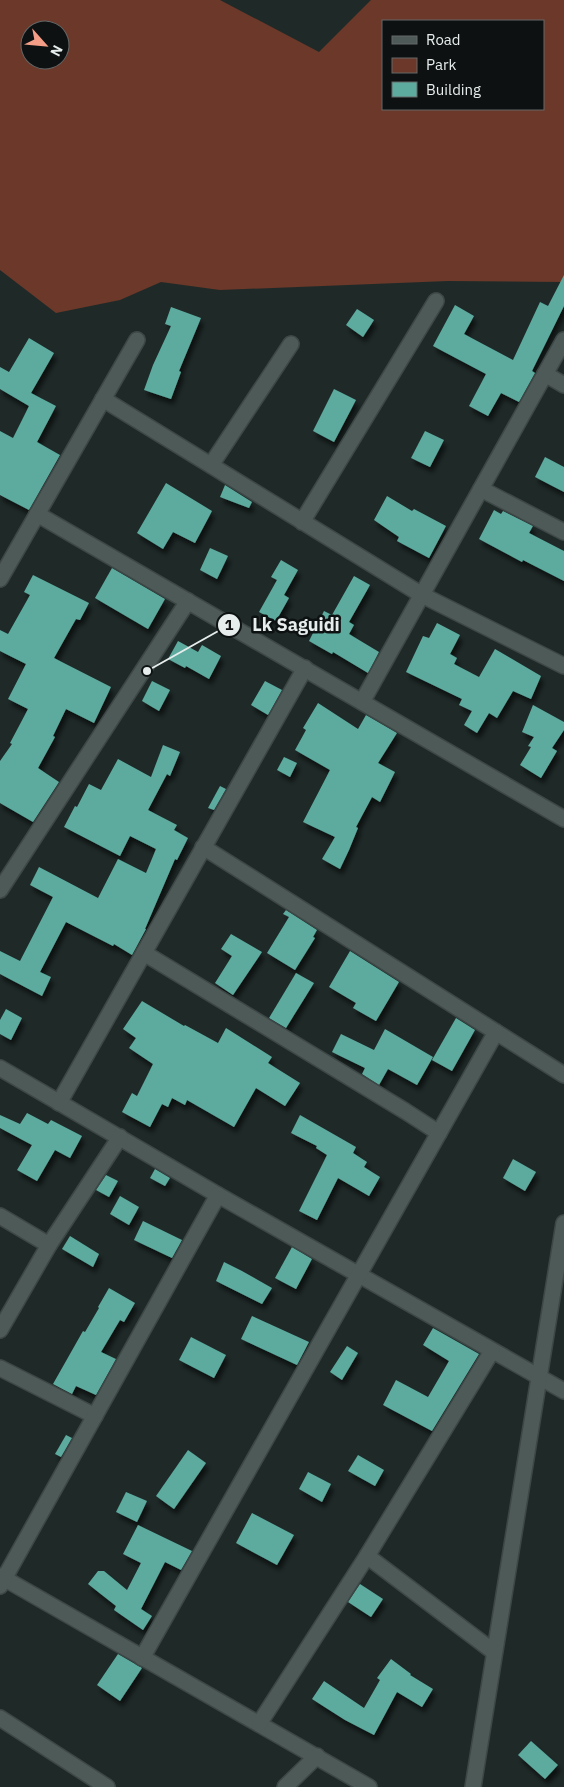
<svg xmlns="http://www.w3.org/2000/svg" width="564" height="1787" font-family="'IBM Plex Sans',sans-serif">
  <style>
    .green { fill: #6c3829; fill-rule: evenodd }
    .building { fill: #5dab9f; filter: url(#shadow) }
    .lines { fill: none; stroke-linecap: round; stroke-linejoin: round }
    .street-casing { stroke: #3d4746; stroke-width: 18 }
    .street { stroke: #4e5a58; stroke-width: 15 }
    .leader { fill: none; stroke: #e6edec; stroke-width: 2 }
    .callout-dot { fill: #e6edec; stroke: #0d1111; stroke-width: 2 }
    .mark-label { font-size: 15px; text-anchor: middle; font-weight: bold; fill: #111 }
    .callout-label { font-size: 18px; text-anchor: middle; font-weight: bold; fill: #e6edec; stroke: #0d1111; stroke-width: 5; stroke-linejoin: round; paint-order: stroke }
  </style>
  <defs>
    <filter id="shadow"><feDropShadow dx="3" dy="5.5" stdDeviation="2.5" flood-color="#0009"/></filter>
  </defs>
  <rect width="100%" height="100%" fill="#1f2a28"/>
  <path class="green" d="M0,0H220L319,52L371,0H564V282L448,281L220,290L161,282L120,300L56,313L0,270ZM383,21H543V109H383ZM30,30H60V60H30Z"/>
  <g class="building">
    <path d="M564,275V306L532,371L535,373L519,402L501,393L488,416L469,406L486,374L433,346L455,305L474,316L464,334L513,360L540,302L548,306Z"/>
    <path d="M171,307L201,318L179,371L181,372L171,399L144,390L153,365L171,326L165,324Z"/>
    <path d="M357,309L374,320L363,337L346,325Z"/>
    <path d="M29,338L54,353L31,393L56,406L37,442L60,455L29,510L0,495V431L13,438L29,406L0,389V367L9,372Z"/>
    <path d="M334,389L356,400L334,442L313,431Z"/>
    <path d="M425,431L444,440L430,467L411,458Z"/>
    <path d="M545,457L564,467V492L535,477Z"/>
    <path d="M166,483L212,511L195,543L173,532L163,549L137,533Z"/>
    <path d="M225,485L252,502L249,508L220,497Z"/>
    <path d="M387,496L412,511L414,509L446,526L429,558L397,541L399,537L374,520Z"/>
    <path d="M494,510L501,514L503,511L533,526L529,533L564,551V581L523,560L522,562L479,539Z"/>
    <path d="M210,548L228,556L217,579L200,570Z"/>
    <path d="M281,560L298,570L284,595L289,598L276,621L259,612L277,580L271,577Z"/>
    <path d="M112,568L165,599L148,629L95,598Z"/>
    <path d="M33,575L89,603L80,620L76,619L54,658L111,687L94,723L66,709L53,736L55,737L38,768L59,782L33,822L0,803V761L12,744L10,743L28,709L8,699L26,664L0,651V630L8,634L30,595L24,592Z"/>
    <path d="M354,576L370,585L349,622L354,625L349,634L379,652L368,673L333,652L332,654L309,641L324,611L332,615Z"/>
    <path d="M437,623L460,635L450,654L457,658L454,664L479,677L495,649L541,676L531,699L513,691L497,718L489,713L477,733L464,725L472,711L459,705L462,699L406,672L423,636L429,638Z"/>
    <path d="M178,641L198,652L202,645L221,656L209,679L186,666L185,668L168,659Z"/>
    <path d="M152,681L170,690L159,711L142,701Z"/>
    <path d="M265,681L282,690L268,715L251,705Z"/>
    <path d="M318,703L358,729L366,715L397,733L378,763L395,772L380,802L372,797L356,827L358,828L349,850L340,869L322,859L335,837L303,822L330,770L295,750L306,730L303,728Z"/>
    <path d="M533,705L564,722V730L552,748L557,751L541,778L520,765L531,747L528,746L534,737L522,732Z"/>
    <path d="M163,745L180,752L170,776L167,774L148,810L177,825L174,830L188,838L177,860L175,859L145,929H146L132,955L114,944L113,946L66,922L40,972L51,977L42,996L0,974V951L20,961L53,897L30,885L39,867L98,898L118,859L146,873L156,849L130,836L120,856L64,827L75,806L77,807L89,784L101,790L118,759L151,777Z"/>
    <path d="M284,757L297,763L290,777L277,770Z"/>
    <path d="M220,786L226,789L214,810L208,808Z"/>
    <path d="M286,910L317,930L313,937L315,938L295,970L267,953L289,917L283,914Z"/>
    <path d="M231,934L262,952L233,995L215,983L232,956L221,949Z"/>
    <path d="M350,951L399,982L376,1021L353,1008L356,1003L329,987Z"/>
    <path d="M296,973L314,983L286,1028L269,1018Z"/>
    <path d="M142,1001L184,1026L185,1025L218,1043L226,1028L272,1057L268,1063L300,1083L285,1106L256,1088L234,1127L187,1100L185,1105L172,1098L168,1107L162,1104L150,1127L122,1112L132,1093L137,1096L153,1064L129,1048L136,1038L123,1029Z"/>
    <path d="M6,1009L22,1018L11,1040L0,1034V1020Z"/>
    <path d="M456,1018L475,1030L452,1071L432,1060Z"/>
    <path d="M385,1029L433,1057L417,1085L388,1069L379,1085L362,1074L365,1068L332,1052L341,1034L374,1050Z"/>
    <path d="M27,1113L48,1124L51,1120L82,1136L70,1158L55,1150L37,1181L17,1170L32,1145L0,1128V1115L20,1124Z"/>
    <path d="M300,1115L356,1147L353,1153L367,1162L364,1167L380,1177L369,1196L338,1178L317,1220L299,1211L327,1155L316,1148L317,1146L291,1133Z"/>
    <path d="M513,1159L536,1172L525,1191L503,1178Z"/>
    <path d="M155,1169L170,1178L165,1186L150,1178Z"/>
    <path d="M106,1175L118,1181L109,1197L96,1190Z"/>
    <path d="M120,1196L139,1207L129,1225L110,1214Z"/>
    <path d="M143,1221L182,1240L172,1258L134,1240Z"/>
    <path d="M70,1236L99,1254L93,1267L62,1249Z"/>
    <path d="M292,1247L312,1259L296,1289L275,1278Z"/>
    <path d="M224,1262L242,1271L272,1288L262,1304L216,1281Z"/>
    <path d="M109,1288L135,1303L124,1322L120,1320L101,1352L116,1359L96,1395L76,1386L72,1394L53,1384L83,1331L85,1332L99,1308L98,1307Z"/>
    <path d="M252,1316L309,1342L297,1365L241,1339Z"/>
    <path d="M433,1328L479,1354L432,1431L383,1405L396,1380L428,1397L449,1361L423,1345Z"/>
    <path d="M191,1337L226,1355L214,1378L179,1360Z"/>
    <path d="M347,1346L358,1353L342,1380L330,1372Z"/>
    <path d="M66,1435L72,1438L61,1457L55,1454Z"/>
    <path d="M188,1450L206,1463L174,1509L156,1496Z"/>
    <path d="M358,1455L384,1470L375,1486L348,1471Z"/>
    <path d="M308,1472L331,1484L322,1502L299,1489Z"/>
    <path d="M126,1492L147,1501L137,1522L116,1512Z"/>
    <path d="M252,1513L294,1535L277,1565L236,1543Z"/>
    <path d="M138,1525L192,1551L181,1570L165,1562L141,1609L152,1616L143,1630L114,1610L116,1606L88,1584L98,1571H104L127,1590L141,1563L123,1554Z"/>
    <path d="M360,1584L383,1599L371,1617L348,1602Z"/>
    <path d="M118,1654L142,1668L120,1701L97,1685Z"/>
    <path d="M391,1659L411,1674L410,1675L433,1689L422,1707L397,1692L374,1735L345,1720L312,1699L324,1681L364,1708L380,1680L377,1678Z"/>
    <path d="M531,1741L558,1765L545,1779L518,1755Z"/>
  </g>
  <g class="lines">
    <defs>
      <g id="street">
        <path d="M545,374L564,385"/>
        <path d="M103,399L422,595L564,666"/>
        <path d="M211,465L291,344"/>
        <path d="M481,489L564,532"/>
        <path d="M37,514L564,819"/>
        <path d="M302,522L436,301"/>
        <path d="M0,579L137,340"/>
        <path d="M362,702L564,340"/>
        <path d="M203,847L564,1075"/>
        <path d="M0,890L188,601"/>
        <path d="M144,953L405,1111L439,1133"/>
        <path d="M0,1068L218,1195L564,1391"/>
        <path d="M59,1103L305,668"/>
        <path d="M0,1216L49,1245"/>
        <path d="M0,1330L49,1245L120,1137"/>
        <path d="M0,1368L95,1416"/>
        <path d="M367,1556L494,1652"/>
        <path d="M0,1576L369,1787"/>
        <path d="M0,1586L218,1195"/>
        <path d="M142,1658L496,1032"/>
        <path d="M0,1718L107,1787"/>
        <path d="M259,1724L367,1556L492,1351"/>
        <path d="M285,1787L317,1756"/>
        <path d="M473,1787L564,1223"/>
      </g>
    </defs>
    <use href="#street" class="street-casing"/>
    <use href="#street" class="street"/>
  </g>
  <path class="leader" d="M147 671L229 625"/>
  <g class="callout-dot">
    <circle cx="147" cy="671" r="5"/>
    <circle cx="229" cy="625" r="12"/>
  </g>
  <g class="mark-label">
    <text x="229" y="630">1</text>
  </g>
  <g class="callout-label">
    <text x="296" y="631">Lk Saguidi</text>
  </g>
  <rect x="382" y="20" width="162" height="90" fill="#0d1111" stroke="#646969"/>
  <rect x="392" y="36" width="25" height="8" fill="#4e5a58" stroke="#646969"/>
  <text x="426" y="45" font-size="15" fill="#e6edec">Road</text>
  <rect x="392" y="58" width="25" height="15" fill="#6c3829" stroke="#646969"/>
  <text x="426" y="70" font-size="15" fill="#e6edec">Park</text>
  <rect x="392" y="82" width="25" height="15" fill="#5dab9f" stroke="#646969"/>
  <text x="426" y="95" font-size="15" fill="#e6edec">Building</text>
  <g transform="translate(45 45) rotate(117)"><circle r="24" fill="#0d1111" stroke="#646969"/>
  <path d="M0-4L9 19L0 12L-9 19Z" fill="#f49e87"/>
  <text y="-8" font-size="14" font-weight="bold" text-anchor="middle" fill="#e6edec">N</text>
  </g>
</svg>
